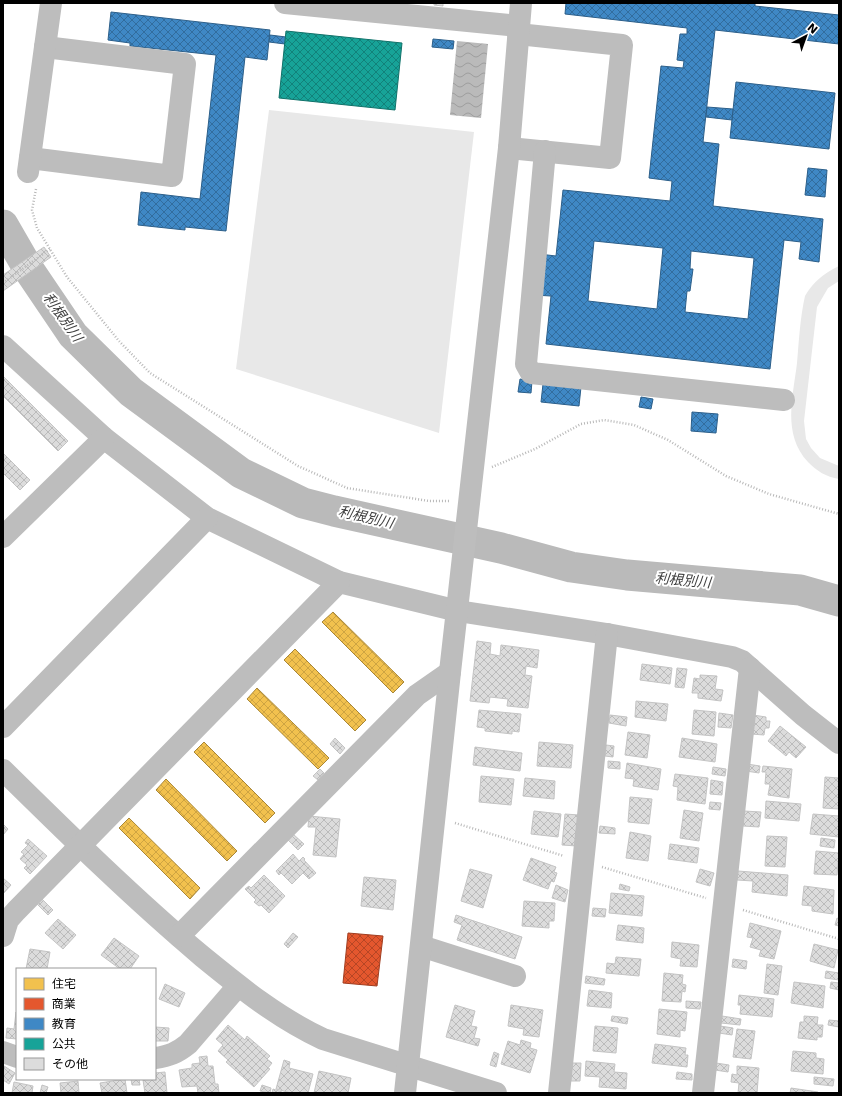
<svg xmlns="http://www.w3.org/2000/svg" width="842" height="1096" font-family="'DejaVu Sans','Noto Sans JP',sans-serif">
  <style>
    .grass { fill: #e8e8e8 }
    .water { fill: url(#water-waves) }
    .homes { fill: url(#homes-cross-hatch); stroke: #a98737 }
    .shops { fill: url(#shops-cross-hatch); stroke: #a03d20 }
    .schools { fill: url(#schools-cross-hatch); stroke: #2c5f8a; fill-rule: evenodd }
    .public { fill: url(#public-cross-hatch); stroke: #10726a }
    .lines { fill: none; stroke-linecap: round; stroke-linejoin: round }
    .river { stroke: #bababa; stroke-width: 31 }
    .building { fill: url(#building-cross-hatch); stroke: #c4c4c4 }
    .path { stroke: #b8b8b8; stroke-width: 2.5; stroke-dasharray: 1 2; stroke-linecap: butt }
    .minor { stroke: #bdbdbd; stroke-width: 22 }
    .labels { text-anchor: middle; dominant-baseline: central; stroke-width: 4; stroke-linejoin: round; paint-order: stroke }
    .water-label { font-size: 14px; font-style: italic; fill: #3e3e3e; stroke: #fff }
  </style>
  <defs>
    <pattern id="water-waves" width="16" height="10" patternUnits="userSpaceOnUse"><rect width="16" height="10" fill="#bababa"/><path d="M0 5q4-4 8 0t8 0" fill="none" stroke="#9e9e9e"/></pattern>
    <pattern id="homes-cross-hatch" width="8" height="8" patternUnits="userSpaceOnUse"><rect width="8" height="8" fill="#f2c14e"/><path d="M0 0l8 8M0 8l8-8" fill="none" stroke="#cea442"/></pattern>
    <pattern id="shops-cross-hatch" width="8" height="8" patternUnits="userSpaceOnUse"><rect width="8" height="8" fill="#e4572e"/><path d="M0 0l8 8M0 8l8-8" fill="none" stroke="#b64625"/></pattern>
    <pattern id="schools-cross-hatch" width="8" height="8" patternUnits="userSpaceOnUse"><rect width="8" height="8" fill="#3f88c5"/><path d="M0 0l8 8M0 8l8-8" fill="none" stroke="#326d9e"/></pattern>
    <pattern id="public-cross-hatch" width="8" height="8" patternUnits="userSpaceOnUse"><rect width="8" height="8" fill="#17a398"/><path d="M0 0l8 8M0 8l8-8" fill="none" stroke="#12827a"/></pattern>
    <pattern id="building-cross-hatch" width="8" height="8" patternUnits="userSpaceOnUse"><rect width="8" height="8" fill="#dcdcdc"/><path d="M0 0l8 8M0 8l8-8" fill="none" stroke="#bbb"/></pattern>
  </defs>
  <rect width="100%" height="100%" fill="#fff"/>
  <g class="grass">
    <path d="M269,110L474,132L439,433L236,369Z"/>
    <path d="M839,266V281L828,288L817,307L804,421L806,439L811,448L820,458L839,466V479C826,477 817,471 808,462C782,434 793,397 797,363C799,341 800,318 805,296C813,282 824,273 839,266Z"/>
  </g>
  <path class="water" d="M457,41L488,44L481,118L450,115Z"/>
  <g class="homes">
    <path d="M333,612L404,682L393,693L322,622Z"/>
    <path d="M295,649L366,720L355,731L284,660Z"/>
    <path d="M257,688L329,758L318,769L247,699Z"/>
    <path d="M204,742L275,813L265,823L194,752Z"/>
    <path d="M166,779L237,851L227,861L156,790Z"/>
    <path d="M129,818L200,888L190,899L119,828Z"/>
  </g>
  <path class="shops" d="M348,933L383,936L377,986L343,983Z"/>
  <g class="schools">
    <path d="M566,3H755V6L839,15V44L715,30L703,142L719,144L713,206L823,219L819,262L799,259L801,242L784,240L770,369L546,344L551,296L534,295L539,254L556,256L563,190L670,201L672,181L649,178L661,66L683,68L684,61L677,60L680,34H687V28L565,14ZM594,241L663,248L657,309L588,301ZM691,251L754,258L748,319L685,312L687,291H690L693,269H690Z"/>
    <path d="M111,12L270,30L267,60L245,57L226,231L185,227V230L138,225L141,192L200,199L216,55L130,46V43L108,40Z"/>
    <path d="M270,35L286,37L285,44L269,42Z"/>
    <path d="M433,39L454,41L453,49L432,47Z"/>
    <path d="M736,82L835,93L829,149L730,138Z"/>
    <path d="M707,107L733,109L732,120L706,117Z"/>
    <path d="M808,168L827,170L825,197L805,195Z"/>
    <path d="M520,379L532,381L531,393L518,392Z"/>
    <path d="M543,384L581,387L579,406L541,402Z"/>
    <path d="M641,397L653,399L651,409L639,407Z"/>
    <path d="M692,412L718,414L716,433L691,431Z"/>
  </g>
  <path class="public" d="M286,31L402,43L395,110L279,98Z"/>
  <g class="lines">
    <path class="river" d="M3,225L29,270L73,335L131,392L241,473L303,503L334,511L501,548L571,567L627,575L800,590L839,601"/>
  </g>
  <g class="building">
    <path d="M434,3H443V6L434,5Z"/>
    <path d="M44,247L51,257L3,291V275Z"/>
    <path d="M3,376L68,441L58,451L3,396Z"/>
    <path d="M3,453L30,480L20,490L3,473Z"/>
    <path d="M477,641L491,643L490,654L500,656L501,645L539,650L537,668L526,666L525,675L532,676L528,708L507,706L508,699L490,697L489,703L470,701Z"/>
    <path d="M642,664L672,668L670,684L640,680Z"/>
    <path d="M677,668L687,669L684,688L675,687Z"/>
    <path d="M700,675L717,676L715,689L723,690L721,701L698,698V693H692L694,678L700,679Z"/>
    <path d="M636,701L668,704L666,721L635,717Z"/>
    <path d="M479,710L521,714L519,732L512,731V734L485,731V728L477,727Z"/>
    <path d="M694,710L716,712L714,736L692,734Z"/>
    <path d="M719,713L733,715L731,728L718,727Z"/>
    <path d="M610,715L627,717L626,726L609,723Z"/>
    <path d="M753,715L766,717V721H770L769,728H765L764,735L751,734Z"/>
    <path d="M780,726L806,747L796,758L789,752L786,756L768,741Z"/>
    <path d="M628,732L650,735L647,758L625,755Z"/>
    <path d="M335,738L345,748L340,754L330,744Z"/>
    <path d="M682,738L717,744L715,762L679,757Z"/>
    <path d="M539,742L573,745L571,768L537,766Z"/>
    <path d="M606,745L614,746L613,757L605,756Z"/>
    <path d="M475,747L522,753L520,771L473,765Z"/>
    <path d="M608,761L620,762V769L608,768Z"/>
    <path d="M627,763L661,769L658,790L633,786L634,779L625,778Z"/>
    <path d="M747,764L760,766L759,773L746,771Z"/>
    <path d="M763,766L792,769L789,798L768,795L770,784H765L766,772H762Z"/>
    <path d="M713,767L726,769L725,776L712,774Z"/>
    <path d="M320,769L324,773L318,780L313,776Z"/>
    <path d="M675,774L708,778L705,804L677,800L678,787L673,786Z"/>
    <path d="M481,776L514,779L511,805L479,802Z"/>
    <path d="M825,777L839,778V809L823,808Z"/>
    <path d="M525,778L555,781L554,799L523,796Z"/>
    <path d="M711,780L723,782L722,795L710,794Z"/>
    <path d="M630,797L652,799L649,824L628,822Z"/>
    <path d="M766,801L801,804L799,821L765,818Z"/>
    <path d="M710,802L721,803L720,810L709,809Z"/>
    <path d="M684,810L703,813L699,841L680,838Z"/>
    <path d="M534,811L561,814L558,837L531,834Z"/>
    <path d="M744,811L761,812L759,827L743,826Z"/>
    <path d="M565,814L579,815L577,846L562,845Z"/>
    <path d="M813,814L839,816V837L810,834Z"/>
    <path d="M309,816L340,819L336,857L313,855L316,827H308Z"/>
    <path d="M3,824L8,829L3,835Z"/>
    <path d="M600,826L615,828V834L599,833Z"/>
    <path d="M630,832L651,836L648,861L626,858Z"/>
    <path d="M293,834L304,844L298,850L288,840Z"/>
    <path d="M767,836L787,837L785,867L765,866Z"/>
    <path d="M821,838L835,840L834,848L820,846Z"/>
    <path d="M28,839L47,856L30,874L24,868L27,865L20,859L24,854L21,852L28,845L25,843Z"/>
    <path d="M670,844L699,848L697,863L668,859Z"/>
    <path d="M816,851L839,853L837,875L814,874Z"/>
    <path d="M293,854L299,861L303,857L305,859L304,860L316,873L309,879L303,873L292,884L281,873L279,875L276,871Z"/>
    <path d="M531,858L556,867L554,872L557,873L554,882L551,881L548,889L523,880Z"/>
    <path d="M470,869L492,875L483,908L461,901Z"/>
    <path d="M700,869L714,873L710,886L696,882Z"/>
    <path d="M738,871L788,875L787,896L752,892L753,881L737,880Z"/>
    <path d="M264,875L285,896L269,913L261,905L259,906L254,902L256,900L245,889L249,886L251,888Z"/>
    <path d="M364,877L396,880L393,910L361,906Z"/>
    <path d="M3,878L11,885L3,894Z"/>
    <path d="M620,884L630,887L629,891L619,889Z"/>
    <path d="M556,885L568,890L565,902L552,898Z"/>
    <path d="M804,886L834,890L833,914L812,911V906L802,905Z"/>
    <path d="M611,893L644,896L642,916L609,913Z"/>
    <path d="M42,899L53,910L48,915L37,904Z"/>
    <path d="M524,901L555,903L554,921H549V928L522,926Z"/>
    <path d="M593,908L606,909L605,917L592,916Z"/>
    <path d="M456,915L522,937L515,959L457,940L462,925L454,922Z"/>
    <path d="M837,918L839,919V926L835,925Z"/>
    <path d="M58,919L76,935L63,949L45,933Z"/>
    <path d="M750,923L781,931L774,959L759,956L761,950L750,947L753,938L747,937Z"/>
    <path d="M618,925L644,928L643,943L616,940Z"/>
    <path d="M293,933L298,937L288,948L284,944Z"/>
    <path d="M114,938L139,956L130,969H120L101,955Z"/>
    <path d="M672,942L699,945L697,967L680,966L681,959L671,957Z"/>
    <path d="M814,944L838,950L834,968L810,961Z"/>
    <path d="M30,949L50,952L47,969H26Z"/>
    <path d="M616,957L641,959L639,976L606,973L607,963L615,964Z"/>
    <path d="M733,959L747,961L746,969L732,967Z"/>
    <path d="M767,964L782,966L778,995L764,993Z"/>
    <path d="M826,971L839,973V980L825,978Z"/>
    <path d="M664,973L683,975L682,984L686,985L685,992L682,991L681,1002L662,1001Z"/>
    <path d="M586,976L605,979L604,985L585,983Z"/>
    <path d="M794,982L825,986L823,1008L791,1003Z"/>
    <path d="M831,982L839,983V990L830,988Z"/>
    <path d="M165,984L185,993L179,1007L159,999Z"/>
    <path d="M589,990L612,993L611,1008L587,1006Z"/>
    <path d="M739,995L774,999L772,1017L740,1014L741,1005H738Z"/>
    <path d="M686,1001L701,1002L700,1009L686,1008Z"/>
    <path d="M455,1005L475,1011L471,1026L477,1027L474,1038L480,1039L478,1046L446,1037Z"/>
    <path d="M511,1005L543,1010L539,1037L523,1035L524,1029L508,1026Z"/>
    <path d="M659,1009L687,1012L685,1031L680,1030V1037L657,1034Z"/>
    <path d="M16,1012L17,1039L6,1038L7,1028L14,1029Z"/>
    <path d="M612,1016L628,1018L627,1024L611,1021Z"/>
    <path d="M722,1016L741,1019L740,1025L721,1023Z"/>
    <path d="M804,1016L818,1017L817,1025H823L822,1037H817V1040L798,1038L800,1022H804Z"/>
    <path d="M829,1020L839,1021V1027L828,1025Z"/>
    <path d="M228,1025L245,1040L247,1036L270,1056L267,1059L272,1063L268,1068L270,1069L254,1087L226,1062L228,1060L218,1051L223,1045L216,1039Z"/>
    <path d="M595,1026L618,1028L616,1053L593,1051Z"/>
    <path d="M720,1026L733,1028L732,1035L719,1033Z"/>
    <path d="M155,1027L169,1028L168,1041H155Z"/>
    <path d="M737,1029L755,1031L751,1059L733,1057Z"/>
    <path d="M521,1040L531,1043L530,1048L537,1050L530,1073L501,1064L508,1041L520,1045Z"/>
    <path d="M655,1044L686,1048L685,1055H688L687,1067L652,1063Z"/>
    <path d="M793,1051L816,1053V1058L824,1059L823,1074L791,1071Z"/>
    <path d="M494,1052L499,1054L496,1067L490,1065Z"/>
    <path d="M207,1056L208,1066H213L215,1084H218L219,1093H198L197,1086L182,1087L179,1070L192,1068V1064L200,1063L199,1057Z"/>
    <path d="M284,1060L290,1062L289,1068L313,1074L308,1093H291L276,1089Z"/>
    <path d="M586,1061L615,1064L614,1072L627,1073L626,1089L599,1087L600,1077L585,1076Z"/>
    <path d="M572,1063H581L580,1081H571Z"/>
    <path d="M716,1063L729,1065L728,1072L715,1070Z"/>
    <path d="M4,1066L15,1073L9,1084L3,1080Z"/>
    <path d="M737,1066L759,1068L757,1093H738L739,1083L731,1082L732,1074L737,1075Z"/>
    <path d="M319,1071L351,1078L348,1093H314Z"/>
    <path d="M165,1072L167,1093H145L143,1080L155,1079V1073Z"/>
    <path d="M677,1072L692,1074V1080L676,1079Z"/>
    <path d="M814,1077L834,1079L833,1086L814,1084Z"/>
    <path d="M125,1079L127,1093H102L100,1083Z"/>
    <path d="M131,1079H139L140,1085H132Z"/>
    <path d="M78,1081L79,1093H61L60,1083Z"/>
    <path d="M14,1082L33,1086L32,1093H12Z"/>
    <path d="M42,1085L48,1087L46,1093H40Z"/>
    <path d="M262,1085L271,1088L270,1093L260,1091Z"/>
    <path d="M791,1088L818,1092V1093H790Z"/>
    <path d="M273,1089L282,1092V1093H272Z"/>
  </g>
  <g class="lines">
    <g class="path">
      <path d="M36,189L32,210L37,228L67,277L119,341L150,373L298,466L347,488L429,501H449"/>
      <path d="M3,283L50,249"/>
      <path d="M492,467L535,449L581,424L604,420L634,425L668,440L726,476L769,494L839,514"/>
      <path d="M455,823L564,856"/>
      <path d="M602,867L706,898"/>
      <path d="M743,910L839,939"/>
    </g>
    <g class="minor">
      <path d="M285,3L519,26"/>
      <path d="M509,148L610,158L622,45L518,34"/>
      <path d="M545,151L526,364L531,373L784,400"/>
      <path d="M30,158L172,176L185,64L45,47"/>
      <path d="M28,172L51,3"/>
      <path d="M3,346L104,438L207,518L339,582L458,611L607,634L732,657L742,661L803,715L839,743"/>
      <path d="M3,537L104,438"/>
      <path d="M3,727L207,518"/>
      <path d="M3,770C68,834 133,898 203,957C241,988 278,1018 323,1039L496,1093"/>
      <path d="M3,936L8,920L16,911L339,582"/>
      <path d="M179,936L417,695L450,672"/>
      <path d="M421,946L515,976"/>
      <path d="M3,1052L17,1057"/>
      <path d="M155,1058C169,1056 177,1053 188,1044L238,986"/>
      <path d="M405,1093L450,672L509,148L521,3"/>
      <path d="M559,1093L607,634"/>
      <path d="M703,1093L750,668"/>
    </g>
  </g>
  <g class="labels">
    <g class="water-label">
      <text transform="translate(63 317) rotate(55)">利根別川</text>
      <text transform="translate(366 517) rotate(13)">利根別川</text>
      <text transform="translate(683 580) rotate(5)">利根別川</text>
    </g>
  </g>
  <rect width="842" height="1096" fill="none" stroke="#000000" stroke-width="8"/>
  <rect x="16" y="968" width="140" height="112" fill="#ffffff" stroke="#999999"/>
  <rect x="24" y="978" width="20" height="12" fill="#f2c14e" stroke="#999999"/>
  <text x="52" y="988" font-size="12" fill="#000000">住宅</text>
  <rect x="24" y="998" width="20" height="12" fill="#e4572e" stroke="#999999"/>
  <text x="52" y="1008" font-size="12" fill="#000000">商業</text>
  <rect x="24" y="1018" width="20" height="12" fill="#3f88c5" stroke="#999999"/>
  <text x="52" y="1028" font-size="12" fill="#000000">教育</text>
  <rect x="24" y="1038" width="20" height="12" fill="#17a398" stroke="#999999"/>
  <text x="52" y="1048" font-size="12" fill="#000000">公共</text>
  <rect x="24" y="1058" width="20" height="12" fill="#dcdcdc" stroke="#999999"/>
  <text x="52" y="1068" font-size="12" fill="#000000">その他</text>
  <g transform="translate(806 36) rotate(41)" stroke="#ffffff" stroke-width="3" paint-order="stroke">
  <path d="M0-3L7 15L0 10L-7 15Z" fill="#000000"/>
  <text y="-6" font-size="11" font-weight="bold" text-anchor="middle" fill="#000000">N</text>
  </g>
</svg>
